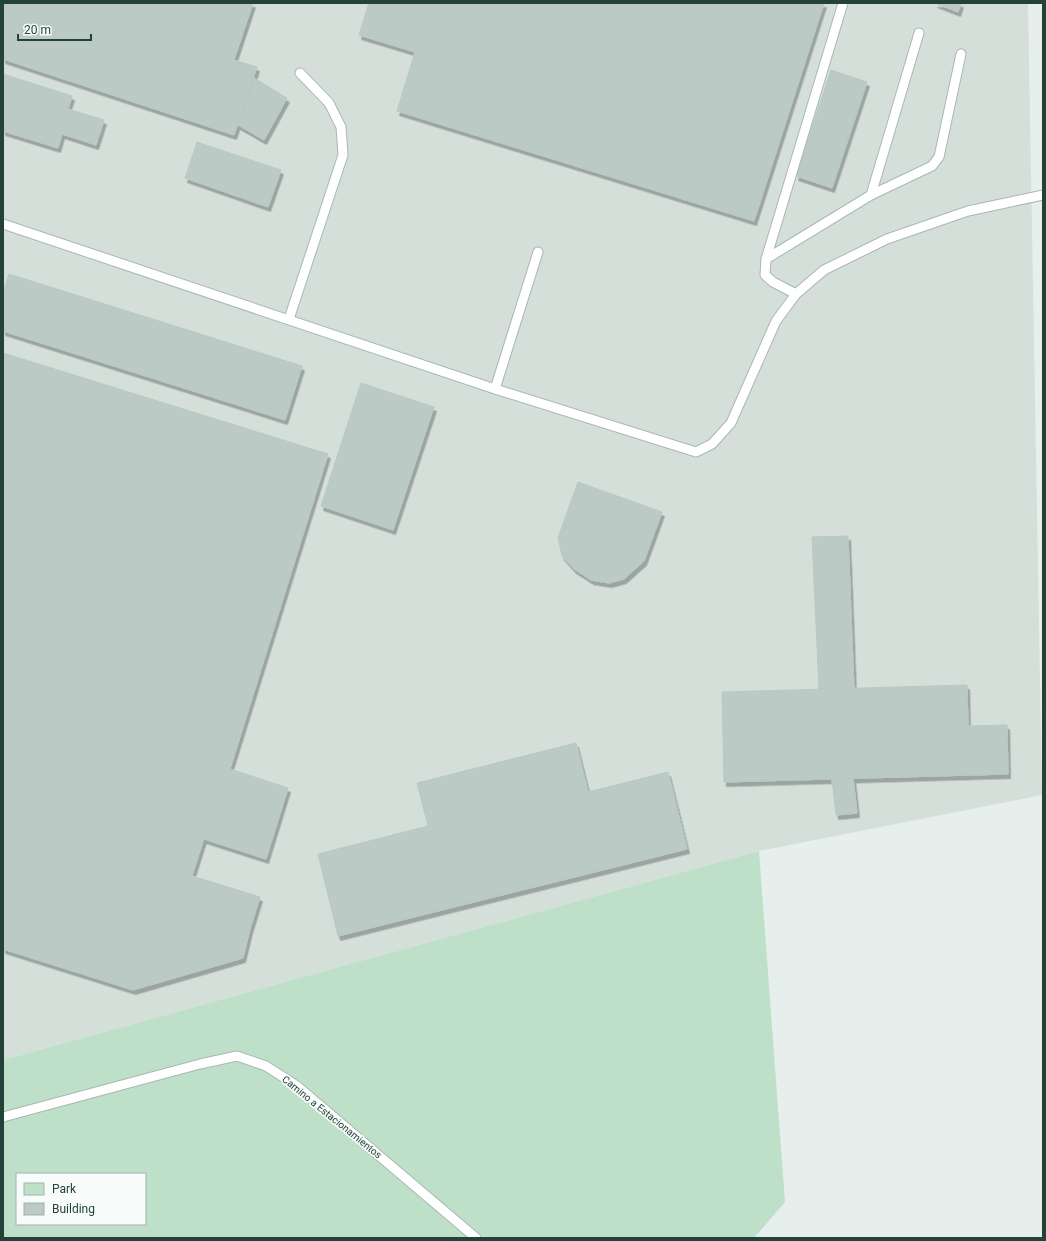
<svg xmlns="http://www.w3.org/2000/svg" width="1046" height="1241" font-family="Roboto,sans-serif">
  <style>
    .built { fill: #d4dfda }
    .green { fill: #bfe0c8; fill-rule: evenodd }
    .building { fill: #bbcac4; stroke: #b8c9c2; filter: url(#shadow) }
    .lines { fill: none; stroke-linecap: round; stroke-linejoin: round }
    .lane-casing { stroke: #a8b8b2; stroke-width: 11 }
    .lane { stroke: #fff; stroke-width: 9 }
    .labels { text-anchor: middle; dominant-baseline: central; stroke-width: 3.5; stroke-linejoin: round; paint-order: stroke }
    .street-label { font-size: 10px; fill: #24423a; stroke: #f7fbf9 }
  </style>
  <defs>
    <filter id="shadow"><feDropShadow dx="2.5" dy="4.5" stdDeviation="0" flood-color="#0004"/></filter>
  </defs>
  <rect width="100%" height="100%" fill="#e6efeb"/>
  <path class="built" d="M3,3H1028L1042,795L759,851L3,1060Z"/>
  <path class="green" d="M759,851L785,1202L754,1238H3V1060ZM17,1174H145V1224H17Z"/>
  <g class="building">
    <path d="M3,3H253L234,60L257,67L234,135L3,59Z"/>
    <path d="M369,3H824L754,221L397,111L415,52L359,35Z"/>
    <path d="M935,3H961L958,12Z"/>
    <path d="M831,70L867,82L832,188L796,176Z"/>
    <path d="M3,74L72,96L68,109L104,120L96,145L62,134L58,148L3,131Z"/>
    <path d="M254,78L287,98L264,140L238,125Z"/>
    <path d="M197,142L281,170L268,207L185,178Z"/>
    <path d="M9,274L302,366L285,420L3,331V293Z"/>
    <path d="M3,353L328,454L230,769L288,788L266,859L204,839L217,797L3,729Z"/>
    <path d="M361,383L434,407L393,530L321,506Z"/>
    <path d="M578,482L662,512L644,561L624,579L609,583L591,580L574,569L562,556L558,538Z"/>
    <path d="M848,536L854,689L819,690L812,537Z"/>
    <path d="M967,685L968,726L1007,725L1008,774L724,782L722,692Z"/>
    <path d="M3,729L217,797L192,876L260,897L250,929L3,850Z"/>
    <path d="M576,743L588,792L668,772L687,849L338,936L318,854L428,826L417,783Z"/>
    <path d="M853,778L857,813L836,815L832,779Z"/>
    <path d="M3,850L250,929L243,958L133,990L3,949Z"/>
  </g>
  <g class="lines">
    <defs>
      <g id="lane">
        <path d="M871,195L932,166L939,157L961,54"/>
        <path d="M3,224L495,389L696,452L712,444L731,423L776,321L796,294L824,270L887,239L968,211L1043,195"/>
        <path d="M766,259L871,195L919,33"/>
        <path d="M796,294L773,282L765,275L766,259L843,3"/>
        <path d="M289,319L343,155L341,127L329,103L300,73"/>
        <path d="M495,389L538,252"/>
        <path d="M3,1117L200,1064L237,1056L266,1066L297,1086L476,1238"/>
      </g>
    </defs>
    <use href="#lane" class="lane-casing"/>
    <use href="#lane" class="lane"/>
  </g>
  <g class="labels">
    <g class="street-label">
      <text transform="translate(332 1117) rotate(39)">Camino a Estacionamientos</text>
    </g>
  </g>
  <rect width="1046" height="1241" fill="none" stroke="#24423a" stroke-width="8"/>
  <rect x="16" y="1173" width="130" height="52" fill="#f7fbf9" stroke="#a3b1ad"/>
  <rect x="24" y="1183" width="20" height="12" fill="#bfe0c8" stroke="#a3b1ad"/>
  <text x="52" y="1193" font-size="12" fill="#24423a">Park</text>
  <rect x="24" y="1203" width="20" height="12" fill="#bbcac4" stroke="#a3b1ad"/>
  <text x="52" y="1213" font-size="12" fill="#24423a">Building</text>
  <path d="M18 34v6h73v-6" fill="none" stroke="#24423a" stroke-width="2"/>
  <text x="24" y="34" font-size="12" fill="#24423a" stroke="#f7fbf9" stroke-width="3" paint-order="stroke">20 m</text>
</svg>
